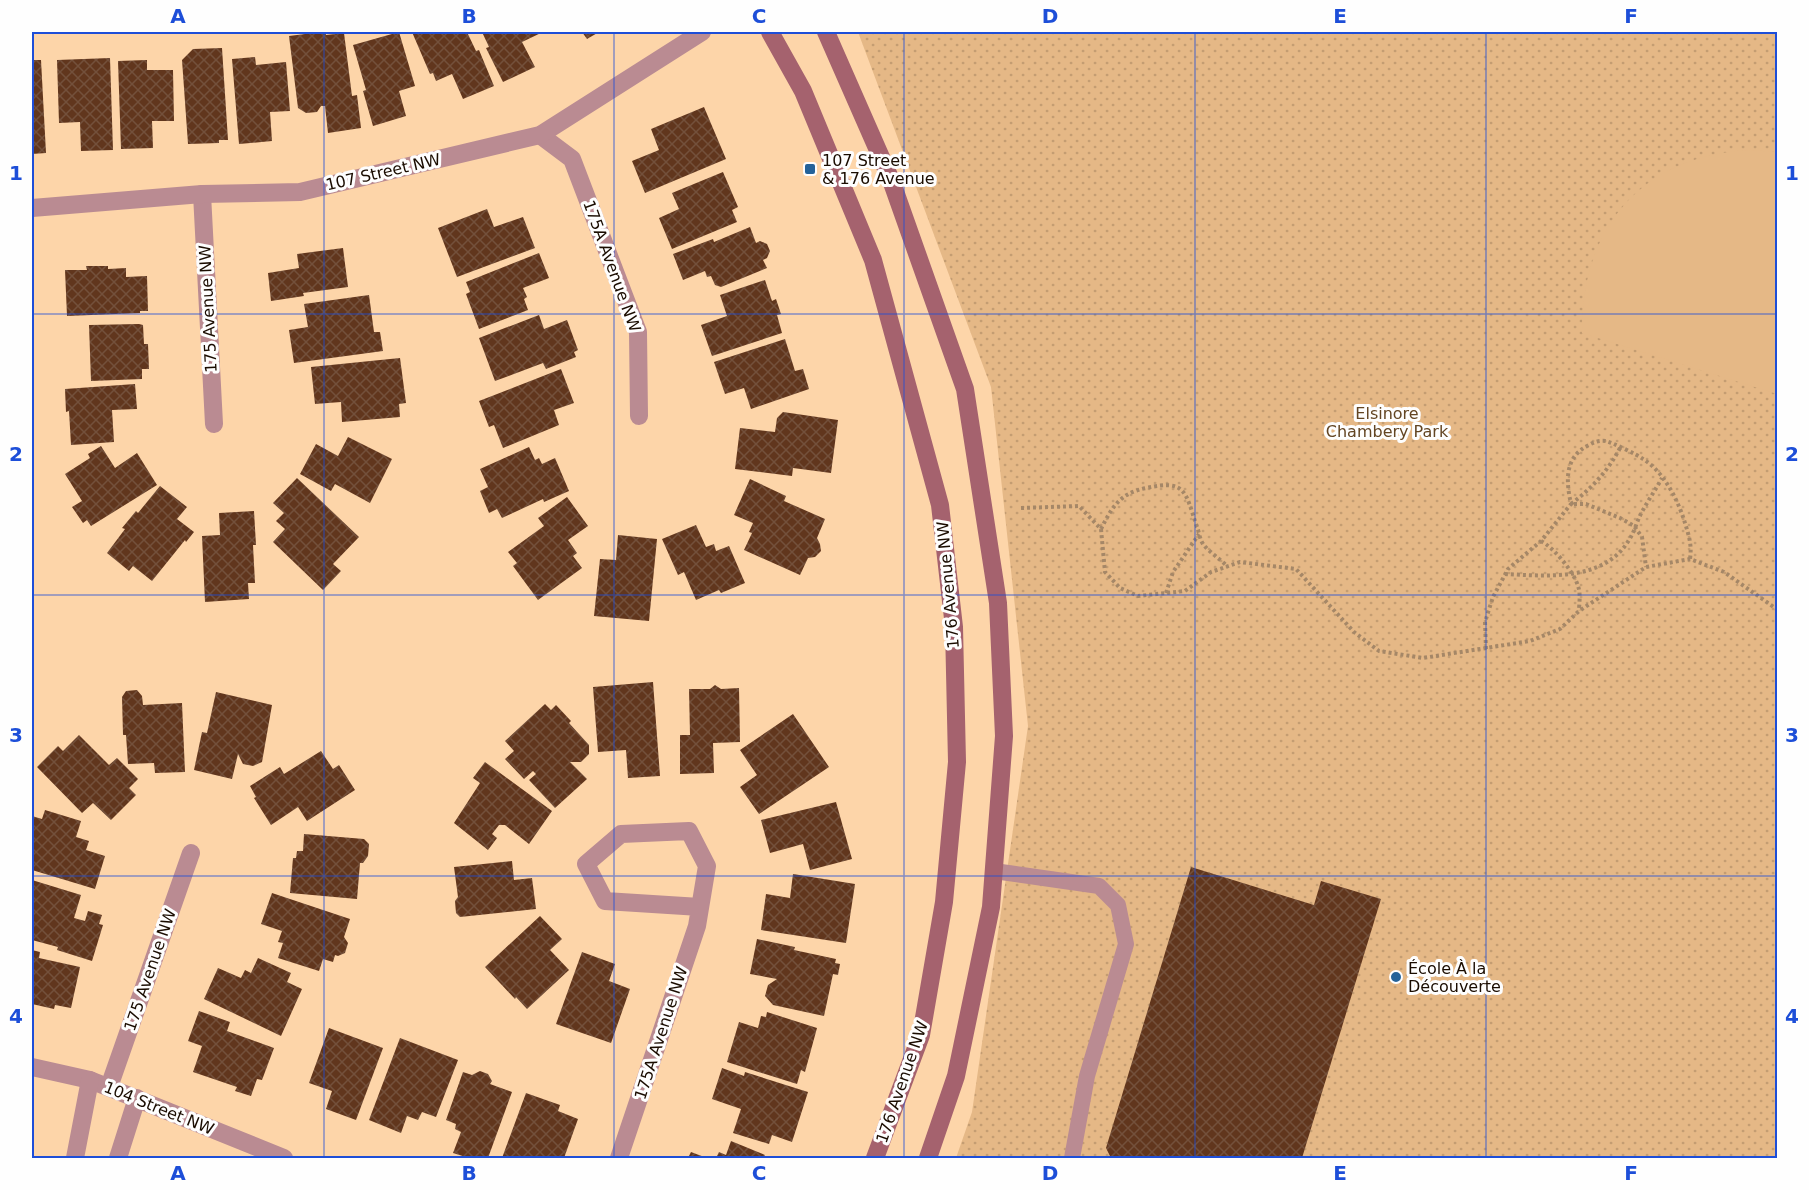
<svg xmlns="http://www.w3.org/2000/svg" width="1809" height="1190" font-family="'DejaVu Sans',sans-serif">
  <style>
    .grass { fill: url(#grass-dots) }
    .pitch { fill: #e5b886 }
    .building { fill: url(#building-cross-hatch) }
    .lines { fill: none; stroke-linecap: round; stroke-linejoin: round }
    .path { stroke: #a58767; stroke-width: 4; stroke-dasharray: 3 3; stroke-linecap: butt }
    .lane { stroke: #ba8b92; stroke-width: 16 }
    .street { stroke: #ba8b92; stroke-width: 18 }
    .secondary { stroke: #a5626e; stroke-width: 18 }
    .grid { fill: none; stroke: #1d4ed8; stroke-width: 1.5; stroke-opacity: 0.55 }
    .poi-dot { fill: #246299; stroke: #fefefe; stroke-width: 2 }
    .labels { text-anchor: middle; dominant-baseline: central; stroke-width: 6; stroke-linejoin: round; paint-order: stroke }
    .poi-label { font-size: 16px; fill: #1a0c00; stroke: #fefefe; text-anchor: start }
    .street-label { font-size: 16px; fill: #1a0c00; stroke: #fefefe }
    .park-label { font-size: 16px; fill: #634523; stroke: #fefefe }
    .neatline { fill: none; stroke: #1d4ed8; stroke-width: 2 }
    .grid-label { font-size: 20px; text-anchor: middle; font-weight: bold; fill: #1d4ed8 }
  </style>
  <defs>
    <pattern id="grass-dots" width="8" height="8" patternUnits="userSpaceOnUse" patternTransform="scale(1.5)"><rect width="8" height="8" fill="#e5b886"/><path d="M2 2h.1M6 6h.1" fill="none" stroke="#c49d72" stroke-width="1.8" stroke-linecap="round"/></pattern>
    <pattern id="building-cross-hatch" width="8" height="8" patternUnits="userSpaceOnUse" patternTransform="scale(1.5)"><rect width="8" height="8" fill="#61361d"/><path d="M0 0l8 8M0 8l8-8" fill="none" stroke="#73503b"/></pattern>
  </defs>
  <rect width="100%" height="100%" fill="#fdd5a9"/>
  <path class="grass" d="M858,32H1777V1158H956L972,1112L1028,726L991,387Z"/>
  <path class="pitch" d="M1749,150L1777,152V394L1582,333C1581,227 1642,156 1749,150Z"/>
  <g class="building">
    <path d="M321,32H326V35L344,33L352,96L357,95L361,128L328,133L325,106H321L317,112L306,113L298,108L289,36Z"/>
    <path d="M399,32L415,86L399,91L406,116L373,126L363,91L366,90L353,45Z"/>
    <path d="M412,32H467L476,51L479,50L494,86L463,99L452,74L436,81L433,73L430,74Z"/>
    <path d="M482,32H543L522,42L535,67L503,82L486,48L489,47Z"/>
    <path d="M582,32H599L587,39Z"/>
    <path d="M222,48L228,140H219V143L188,144L182,60L193,49Z"/>
    <path d="M255,57L256,65L286,62L290,111L270,112L272,141L239,144L232,59Z"/>
    <path d="M110,58L113,150L81,151L80,122L59,123L57,60Z"/>
    <path d="M32,60H41L46,153L32,154Z"/>
    <path d="M147,60V70H173L174,121H152L153,148L121,149L118,61Z"/>
    <path d="M704,107L726,159L645,193L632,161L659,150L651,129Z"/>
    <path d="M723,172L738,207L732,210L737,222L672,249L659,218L679,209L672,193Z"/>
    <path d="M487,209L494,227L523,217L535,248L457,277L438,228Z"/>
    <path d="M750,227L756,243L760,241L767,244L770,251L767,258L763,260L767,268L721,287L715,285L711,276L707,277L705,271L683,280L673,254L713,239L714,242Z"/>
    <path d="M343,248L348,287L303,293L304,296L271,301L268,273L299,268L297,254Z"/>
    <path d="M539,253L549,278L523,288L527,297L524,299L528,310L479,329L466,294L470,292L466,282Z"/>
    <path d="M86,266H108V269L126,268V277L147,276L148,311H140V313L67,316L65,270H87Z"/>
    <path d="M765,280L772,301L776,299L781,314L777,315L782,333L712,356L701,325L727,316L720,295Z"/>
    <path d="M369,295L374,332H380L383,351L294,363L289,330L308,327L304,304Z"/>
    <path d="M539,315L544,329L567,320L578,350L574,352L576,357L546,369L543,363L495,381L479,338Z"/>
    <path d="M139,324L143,325L144,344H148L149,369H142V379L91,381L89,325Z"/>
    <path d="M785,339L795,371L803,369L809,389L751,409L744,388L725,394L714,362Z"/>
    <path d="M400,358L406,403L399,404L400,417L342,422L341,402L315,404L311,367Z"/>
    <path d="M561,369L574,403L554,410L559,425L503,448L494,425L489,427L479,401Z"/>
    <path d="M135,384L137,409L112,410L114,442L71,445L69,411L66,412L65,389Z"/>
    <path d="M783,412L838,420L831,473L793,468L792,476L735,469L740,428L775,432L777,418Z"/>
    <path d="M348,437L392,459L370,503L335,484L331,491L300,474L316,444L338,456Z"/>
    <path d="M101,446L115,468L137,453L157,485L91,526L87,520L83,523L72,507L82,501L65,474L90,458L88,454Z"/>
    <path d="M529,447L535,460L539,458L542,464L555,458L569,491L544,502L543,499L502,518L497,509L489,513L480,491L488,487L480,469Z"/>
    <path d="M297,478L359,537L333,564L341,571L323,590L273,542L285,529L276,521L284,513L273,503Z"/>
    <path d="M750,479L786,496L784,501L825,519L817,538L820,544L821,551L815,557L808,558L800,575L744,550L752,533L749,532L753,523L734,515Z"/>
    <path d="M160,486L187,507L177,519L194,532L186,542L185,540L152,581L133,566L129,571L107,553L125,529L122,528L136,511L138,513Z"/>
    <path d="M567,497L588,526L568,540L577,553L573,556L582,568L538,600L513,566L517,563L508,552L544,526L538,518Z"/>
    <path d="M254,511L256,545H253L255,583H248L249,599L205,602L202,536L220,535L219,513Z"/>
    <path d="M696,525L706,547L714,544L716,551L729,546L745,583L721,593L719,590L696,600L684,572L678,575L662,539Z"/>
    <path d="M618,535L657,539L649,621L594,616L600,559L616,560Z"/>
    <path d="M653,682L660,776L628,778L626,750L598,752L593,687Z"/>
    <path d="M715,685L721,689L739,688L740,742L713,743L714,773L680,774V735H690L689,689H710Z"/>
    <path d="M137,690L142,696L143,705L182,703L185,772L155,773L154,763L128,764L126,735H123L122,697L126,691Z"/>
    <path d="M216,692L272,705L262,762L253,766L243,764L238,754L232,779L194,770L202,732L207,733Z"/>
    <path d="M545,704L551,710L556,705L571,721L569,723L589,745V754L581,762H570L587,779L555,808L529,780L536,774L533,771L524,779L505,759L514,751L505,741Z"/>
    <path d="M793,714L829,767L759,814L740,787L757,775L740,750Z"/>
    <path d="M79,735L109,765L117,758L138,779L129,788L136,795L111,820L93,803L82,813L37,767L58,746L63,751Z"/>
    <path d="M321,751L333,769L339,765L355,790L307,821L298,807L271,825L254,798L256,797L250,786L280,767L284,774Z"/>
    <path d="M485,762L552,811L529,844L505,825H499L492,834L497,838L488,850L454,823L480,783L473,778Z"/>
    <path d="M836,802L852,859L810,870L803,844L770,853L761,820Z"/>
    <path d="M45,810L81,821L76,837L89,841L86,850L105,856L95,889L32,870V816L42,819Z"/>
    <path d="M304,834L364,839L369,844L368,856L363,863H360L357,899L290,893L293,858H296L297,851H303Z"/>
    <path d="M512,861L514,880L532,878L536,909L460,917L456,913L455,901L458,897L454,867Z"/>
    <path d="M1191,867L1314,905L1321,881L1381,899L1302,1158H1111L1106,1148Z"/>
    <path d="M793,874L855,884L846,943L761,930L766,894L790,898Z"/>
    <path d="M32,880L81,895L74,918L85,921L88,911L102,915L99,924L103,925L92,961L57,950L58,947L32,940Z"/>
    <path d="M272,893L350,919L344,937L348,943L345,953L338,956L335,955L333,962L323,959L319,971L278,958L283,943L278,942L282,931L261,924Z"/>
    <path d="M540,916L562,939L550,950L569,970L527,1009L516,997L515,999L485,967Z"/>
    <path d="M757,939L795,947L794,950L836,959L835,963L840,964L838,975L833,974L824,1016L773,1005L765,996L768,985L777,979L750,974Z"/>
    <path d="M32,950L40,952L39,958L80,967L71,1008L55,1005L54,1009L32,1004Z"/>
    <path d="M582,952L615,964L609,981L630,989L611,1043L556,1024Z"/>
    <path d="M258,958L291,973L287,982L302,989L281,1036L204,999L218,968L241,978L245,970L251,973Z"/>
    <path d="M199,1011L230,1022L227,1031L274,1048L262,1080L257,1079L251,1096L235,1091L237,1087L193,1072L202,1046L188,1041Z"/>
    <path d="M767,1012L817,1028L805,1072L801,1070L797,1084L727,1062L739,1022L758,1028L761,1016L766,1017Z"/>
    <path d="M329,1028L383,1048L356,1120L326,1109L332,1091L309,1083Z"/>
    <path d="M400,1038L458,1060L436,1117L422,1112L418,1120L407,1116L401,1133L369,1120Z"/>
    <path d="M722,1068L744,1076L745,1072L808,1092L792,1142L772,1135L769,1144L733,1133L741,1109L712,1099Z"/>
    <path d="M480,1071L488,1074L492,1081L490,1084L512,1092L488,1158H469L453,1153L461,1132L455,1129L456,1124L446,1120L463,1072L472,1075Z"/>
    <path d="M526,1093L560,1105L558,1111L578,1119L564,1158H502Z"/>
    <path d="M731,1141L765,1155L763,1158H716L719,1152L726,1155Z"/>
    <path d="M691,1152L707,1158H688Z"/>
  </g>
  <g class="lines">
    <g class="path">
      <path d="M1620,448C1608,471 1591,489 1571,504H1586L1620,518L1634,526L1642,537L1646,567"/>
      <path d="M1021,508L1079,506L1101,529L1105,572L1120,588L1138,596L1185,591L1211,572L1240,562L1296,569L1354,632L1379,651L1423,658L1530,641L1560,629L1579,611L1646,567L1690,559L1724,572L1778,610"/>
      <path d="M1101,529C1112,507 1120,493 1146,488C1187,479 1185,492 1197,527C1199,532 1200,540 1203,544C1209,552 1220,559 1227,566"/>
      <path d="M1541,541C1554,548 1574,572 1578,586C1581,594 1579,604 1579,611"/>
      <path d="M1505,574C1547,576 1604,582 1629,540C1635,531 1637,520 1643,510C1649,499 1656,489 1662,478"/>
      <path d="M1166,593L1173,572L1199,534"/>
      <path d="M1486,649L1485,622L1493,597L1508,569L1541,541L1571,504C1566,481 1564,457 1589,445C1594,442 1600,440 1606,441C1611,442 1638,455 1643,459C1664,472 1678,500 1685,523C1689,536 1692,545 1690,559"/>
    </g>
    <path class="lane" d="M994,871L1099,886L1118,905L1126,944L1087,1076L1072,1158"/>
    <g class="street">
      <path d="M540,135L572,159L638,332L639,416"/>
      <path d="M202,194L214,424"/>
      <path d="M32,208L202,194L300,192L540,135L702,32"/>
      <path d="M32,1067L90,1080L284,1158"/>
      <path d="M109,1087L191,853"/>
      <path d="M75,1158L90,1080"/>
      <path d="M118,1158L137,1098"/>
      <path d="M619,1158L697,926L707,866L689,831L621,834L586,864L605,901L700,907"/>
    </g>
    <g class="secondary">
      <path d="M770,32L803,91L873,260L940,505L954,627L957,762L944,902L921,1035L875,1158"/>
      <path d="M826,32L891,180L965,389L998,603L1004,736L991,907L956,1076L928,1158"/>
    </g>
  </g>
  <path class="grid" d="M324,32V1158M614,32V1158M904,32V1158M1195,32V1158M1486,32V1158M32,314H1778M32,595H1778M32,876H1778"/>
  <g class="poi-dot">
    <rect x="804" y="163" width="12" height="12" rx="3"/>
    <circle cx="1396" cy="977" r="6"/>
  </g>
  <g class="labels">
    <g class="poi-label">
      <text x="822" y="160">107 Street<tspan x="822" dy="18">&amp; 176 Avenue</tspan></text>
      <text x="1408" y="968">École À la<tspan x="1408" dy="18">Découverte</tspan></text>
    </g>
    <g class="street-label">
      <text transform="translate(383 172) rotate(-13)">107 Street NW</text>
      <text transform="translate(612 266) rotate(70)">175A Avenue NW</text>
      <text transform="translate(208 309) rotate(-93)">175 Avenue NW</text>
      <text transform="translate(948 585) rotate(-95)">176 Avenue NW</text>
      <text transform="translate(150 970) rotate(-71)">175 Avenue NW</text>
      <text transform="translate(661 1033) rotate(-72)">175A Avenue NW</text>
      <text transform="translate(902 1082) rotate(-71)">176 Avenue NW</text>
      <text transform="translate(159 1108) rotate(22)">104 Street NW</text>
    </g>
    <g class="park-label">
      <text x="1387" y="413">Elsinore<tspan x="1387" dy="18">Chambery Park</tspan></text>
    </g>
  </g>
  <rect width="1809" height="1190" fill="none" stroke="#fefefe" stroke-width="66"/>
  <rect x="33" y="33" width="1743" height="1124" class="neatline"/>
  <g class="grid-label">
    <text x="178" y="23">A</text>
    <text x="469" y="23">B</text>
    <text x="759" y="23">C</text>
    <text x="1050" y="23">D</text>
    <text x="1340" y="23">E</text>
    <text x="1631" y="23">F</text>
    <text x="16" y="180">1</text>
    <text x="1792" y="180">1</text>
    <text x="16" y="461">2</text>
    <text x="1792" y="461">2</text>
    <text x="16" y="742">3</text>
    <text x="1792" y="742">3</text>
    <text x="16" y="1023">4</text>
    <text x="1792" y="1023">4</text>
    <text x="178" y="1180">A</text>
    <text x="469" y="1180">B</text>
    <text x="759" y="1180">C</text>
    <text x="1050" y="1180">D</text>
    <text x="1340" y="1180">E</text>
    <text x="1631" y="1180">F</text>
  </g>
</svg>
